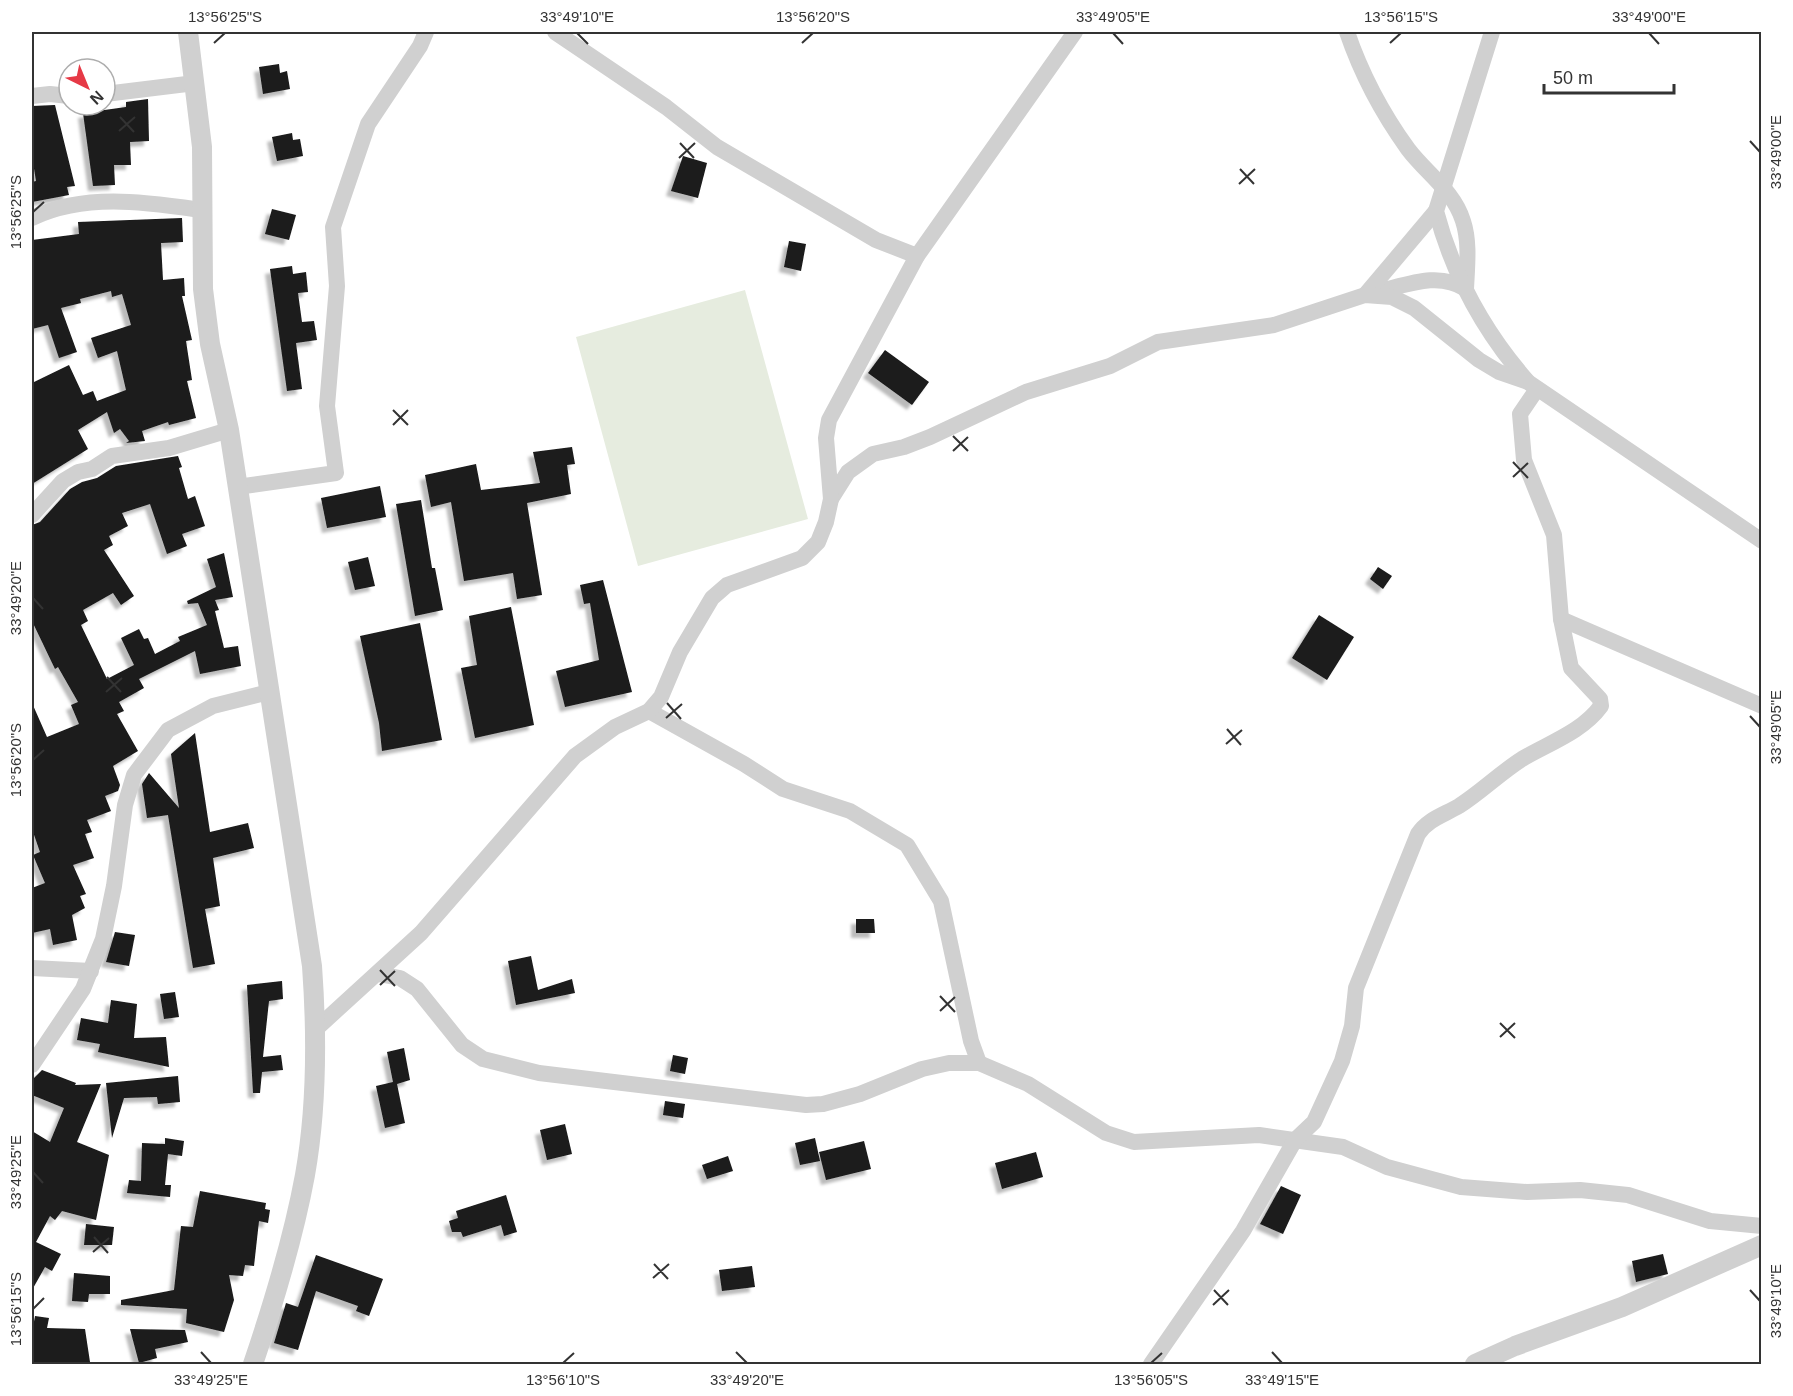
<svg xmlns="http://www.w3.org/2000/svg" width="1793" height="1396" font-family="Helvetica,sans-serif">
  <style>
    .green { fill: #e6ecdf }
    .building { fill: #1a1a1a; filter: url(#shadow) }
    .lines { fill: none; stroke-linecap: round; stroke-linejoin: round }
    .minor { stroke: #d0d0d0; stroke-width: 16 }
    .tertiary { stroke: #d0d0d0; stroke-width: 20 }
    .ticks { fill: none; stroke: #333; stroke-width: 2 }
    .neatline { fill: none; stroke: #333; stroke-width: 2 }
    .ticks-label { font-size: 15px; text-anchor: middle; fill: #333 }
  </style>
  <defs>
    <filter id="shadow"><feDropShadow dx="-5" dy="5" stdDeviation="1.5" flood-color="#0004"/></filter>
  </defs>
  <rect width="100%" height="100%" fill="#fff"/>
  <path class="green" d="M745,290L808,519L638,566L576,337Z"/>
  <g class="building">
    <path d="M279,64L280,73L287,71L290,89L263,94L259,67Z"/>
    <path d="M148,99L149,141L130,142L131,165H114L115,185L93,186L83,113L126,107V102Z"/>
    <path d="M55,105L75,186L67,187L69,195L32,202V182L36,181L32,156V106Z"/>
    <path d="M292,133L293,140L300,139L303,156L277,161L272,137Z"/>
    <path d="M683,156L707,163L698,198L671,191Z"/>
    <path d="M272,209L296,215L289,240L265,234Z"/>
    <path d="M182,218L183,242L161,243L163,280L184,278L185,296H182L192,340L186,341L192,380L187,381L196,418L169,425L168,422L142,431L145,441L126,443L129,441L120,429L114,433L107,412L78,430L88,449L32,484V383L69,365L83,395L93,391L97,401L126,390L117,351L98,358L91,338L131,325L122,294L112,297L111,291L80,299L81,303L61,308L77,352L59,358L48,325L32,329V240L79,234L78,222Z"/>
    <path d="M789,241L806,244L801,271L784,267Z"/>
    <path d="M292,266L293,274L306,272L308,292L298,293L302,322L314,321L317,340L296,343L302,389L287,391L270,269Z"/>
    <path d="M885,350L929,382L912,405L868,373Z"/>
    <path d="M572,447L575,464L567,465L571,494L527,503L542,595L517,599L513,573L464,581L451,502L431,507L425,475L476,464L481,490L540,483L533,452Z"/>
    <path d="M178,456L182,467L179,468L188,499L195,496L205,526L182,534L187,546L167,554L150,504L122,513L128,526L109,536L113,545L104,550L134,596L121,605L113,593L83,610L88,621L81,625L107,679L134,665L121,638L139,629L144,639L148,638L155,654L180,641L178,637L207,625L198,603L188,604L187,601L216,587L207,559L224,553L233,597L215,600L219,610L215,611L224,648L238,646L241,666L200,674L195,651L139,679L144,688L119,702L124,711L117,714L138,751L113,766L120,785L118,791L105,796L111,811L87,820L92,832L85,834L94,858L73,865L86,894L80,896L85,908L72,915L77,940L53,945L50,929L32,933V888L45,883L33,855L40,852L32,829V703L47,737L79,724L71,705L78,702L58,667L55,669L32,621V525L40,522L70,489L82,482L97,478L116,466Z"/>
    <path d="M380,486L386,517L327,528L321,498Z"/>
    <path d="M421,500L432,568H435L443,610L415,616L396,504Z"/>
    <path d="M368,557L375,586L355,590L348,562Z"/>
    <path d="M1378,567L1392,576L1383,589L1370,579Z"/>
    <path d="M603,580L632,692L565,707L556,671L599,660L590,603L584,604L580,585Z"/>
    <path d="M511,607L534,725L475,738L461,668L477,665L469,616Z"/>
    <path d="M1319,615L1354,637L1327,680L1292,658Z"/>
    <path d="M420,623L442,740L382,751L379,723L360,636Z"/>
    <path d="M195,733L210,832L248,823L254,848L213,858L220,906L205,909L215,964L193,968L168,815L147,818L142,784L149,773L179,808L171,754Z"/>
    <path d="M856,919H874L875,933H856Z"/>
    <path d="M115,932L135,935L129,966L106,962Z"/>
    <path d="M531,956L538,990L572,979L575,993L516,1005L508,961Z"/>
    <path d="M282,981L283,999L269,1001L263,1057L281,1055L283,1070L262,1072L260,1093H253L247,985Z"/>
    <path d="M175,992L179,1017L164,1019L160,994Z"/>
    <path d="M111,1000L137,1004L134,1038L166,1037L169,1067L98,1052L100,1044L77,1040L81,1018L108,1023Z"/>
    <path d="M404,1048L410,1080L397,1084L405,1123L385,1128L376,1086L393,1082L387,1052Z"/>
    <path d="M673,1055L688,1058L685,1074L670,1071Z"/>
    <path d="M42,1070L76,1083L75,1085L101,1084L77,1142L109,1155L96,1220L62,1211L55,1220L50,1216L36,1242L61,1254L52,1271L45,1267L32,1290V1131L50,1142L64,1108L32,1095V1080Z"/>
    <path d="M178,1076L180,1102L158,1104L157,1097L124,1098L112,1138L106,1083Z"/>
    <path d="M665,1101L685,1104L683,1118L663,1115Z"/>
    <path d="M565,1124L572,1154L547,1160L540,1130Z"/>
    <path d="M165,1138L184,1141L182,1156L168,1154L165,1185H171L170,1197L127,1193L129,1180L141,1181L142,1143L165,1144Z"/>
    <path d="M815,1138L820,1161L800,1165L795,1143Z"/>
    <path d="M864,1141L871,1169L826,1180L819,1152Z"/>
    <path d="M1036,1152L1043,1177L1002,1189L995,1163Z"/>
    <path d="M728,1156L733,1171L707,1179L702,1165Z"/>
    <path d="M1281,1186L1301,1195L1283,1234L1260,1224Z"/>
    <path d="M200,1191L266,1203L265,1209L270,1210L268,1223L259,1221L254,1266L245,1265L243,1276L229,1275L234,1300L224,1332L186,1323L187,1309L121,1305V1300L174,1290L181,1226L193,1227Z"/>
    <path d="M506,1195L517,1232L504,1236L501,1225L463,1237L461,1232H452L449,1221L458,1218L456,1211Z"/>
    <path d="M86,1224L114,1227L112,1245H84Z"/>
    <path d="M1663,1254L1668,1274L1636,1282L1632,1261Z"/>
    <path d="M316,1255L383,1279L369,1316L356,1311L358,1306L316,1291L298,1350L274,1343L286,1303L298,1307Z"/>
    <path d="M752,1266L755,1287L722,1291L719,1270Z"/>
    <path d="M74,1273L110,1276V1294H89L88,1302L72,1301Z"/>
    <path d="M35,1316L49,1318L47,1328L85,1329L90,1362L32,1365V1333Z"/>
    <path d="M130,1329L185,1330L188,1342L155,1349L157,1358L139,1363Z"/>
  </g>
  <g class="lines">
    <g class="minor">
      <path d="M555,32L666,107L717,147L876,240L917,256"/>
      <path d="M1347,32C1361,73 1382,113 1408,149C1426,173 1454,191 1463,221C1470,242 1467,267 1466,289C1438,271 1407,285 1377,292"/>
      <path d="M1492,32L1436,211C1453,275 1485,333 1528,382L1762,541"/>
      <path d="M105,94L195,83"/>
      <path d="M32,96L50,94L69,96"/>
      <path d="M32,218C85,193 144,202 201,210"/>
      <path d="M1366,294L1436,211"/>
      <path d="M237,487L336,473L327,406L337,286L333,227L368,124L420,46L426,32"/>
      <path d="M831,499L848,472L873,454L904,447L930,437L1026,392L1110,366L1158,342L1274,325L1365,295L1392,297L1414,308L1479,360L1499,372L1528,382"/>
      <path d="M32,515L63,481L78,472L92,469L112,456L169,448L229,430"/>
      <path d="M1561,619L1762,706"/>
      <path d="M649,711L744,764L783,789L850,811L907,845L941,901L971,1041L979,1063"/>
      <path d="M32,968L91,971"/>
      <path d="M378,974L400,978L417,989L462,1045L483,1059L539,1073L806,1105L823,1104L860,1094L922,1069L949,1063H979L1028,1084L1106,1133L1134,1142L1259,1135L1343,1147L1387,1167L1461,1187L1527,1192L1580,1190L1628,1195L1710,1221L1762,1226"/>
      <path d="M317,1028L421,933L575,756L615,727L649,711L661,697L680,652L712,598L727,585L802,558L818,542L826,522L831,499L826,438L829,420L917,256L1075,32"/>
      <path d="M32,1065L83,989L103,939L114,886L125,805L134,775L168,730L213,706L269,692"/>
      <path d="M1151,1364L1243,1231L1295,1140L1314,1122L1342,1061L1352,1026L1356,988L1418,834C1428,819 1444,815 1459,806C1481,792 1500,773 1522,759C1549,743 1582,732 1601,706L1600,699L1571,668L1561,619L1554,535L1524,460L1520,414L1537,389"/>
    </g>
    <g class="tertiary">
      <path d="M188,32L202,147L203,289L210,344L229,430L312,966C317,1035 317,1107 305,1175C293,1240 274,1302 253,1364"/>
      <path d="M1475,1364L1515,1346L1622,1307L1762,1245"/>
    </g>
  </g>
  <path class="ticks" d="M577,33L588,44M1113,33L1123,44M1649,33L1659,44M214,43L225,33M802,43L813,33M1390,43L1401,33M120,117L134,132M119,131L135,117M1750,141L1760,152M680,143L694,158M679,158L695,143M1240,169L1254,184M1239,184L1255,169M33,212L44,202M393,410L408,425M393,425L408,410M953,436L968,451M953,451L968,437M1513,462L1528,478M1513,477L1528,463M33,598L43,609M107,677L121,692M106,692L122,678M667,703L681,719M1750,716L1760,727M666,718L682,704M1227,729L1241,745M1226,744L1242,730M33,760L44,750M380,970L395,986M380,985L395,971M940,996L955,1012M940,1011L955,997M1500,1023L1515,1038M1500,1037L1515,1023M33,1172L43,1183M94,1237L108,1253M93,1252L109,1238M654,1264L668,1279M653,1278L669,1264M1214,1290L1228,1305M1750,1290L1760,1301M1213,1305L1229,1290M33,1309L44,1298M201,1352L211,1363M736,1352L747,1363M1272,1352L1282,1363M563,1363L574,1353M1151,1363L1162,1353"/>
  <rect width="1793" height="1396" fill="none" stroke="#ffffff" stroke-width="66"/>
  <g transform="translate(87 87) rotate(137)"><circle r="28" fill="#ffffff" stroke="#adadad" stroke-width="1.5"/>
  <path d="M0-4.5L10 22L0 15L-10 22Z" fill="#e63946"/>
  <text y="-9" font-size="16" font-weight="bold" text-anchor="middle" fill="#333333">N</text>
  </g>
  <path d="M1544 84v9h130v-9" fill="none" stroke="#333333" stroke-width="3"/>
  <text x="1553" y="84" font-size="18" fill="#333333" stroke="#ffffff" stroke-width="4.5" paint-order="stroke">50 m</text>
  <rect x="33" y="33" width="1727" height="1330" class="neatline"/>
  <g class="ticks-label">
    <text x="225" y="22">13°56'25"S</text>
    <text x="577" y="22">33°49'10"E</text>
    <text x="813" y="22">13°56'20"S</text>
    <text x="1113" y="22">33°49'05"E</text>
    <text x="1401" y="22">13°56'15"S</text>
    <text x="1649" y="22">33°49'00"E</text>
    <text transform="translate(1776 152) rotate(-90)" y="5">33°49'00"E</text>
    <text transform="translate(16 212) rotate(-90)" y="5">13°56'25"S</text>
    <text transform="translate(16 598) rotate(-90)" y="5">33°49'20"E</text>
    <text transform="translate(1776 727) rotate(-90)" y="5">33°49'05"E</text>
    <text transform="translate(16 760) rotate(-90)" y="5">13°56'20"S</text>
    <text transform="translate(16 1172) rotate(-90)" y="5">33°49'25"E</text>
    <text transform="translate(1776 1301) rotate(-90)" y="5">33°49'10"E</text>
    <text transform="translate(16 1309) rotate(-90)" y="5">13°56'15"S</text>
    <text x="211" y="1385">33°49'25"E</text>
    <text x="563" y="1385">13°56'10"S</text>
    <text x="747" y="1385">33°49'20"E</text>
    <text x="1151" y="1385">13°56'05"S</text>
    <text x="1282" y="1385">33°49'15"E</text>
  </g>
</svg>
